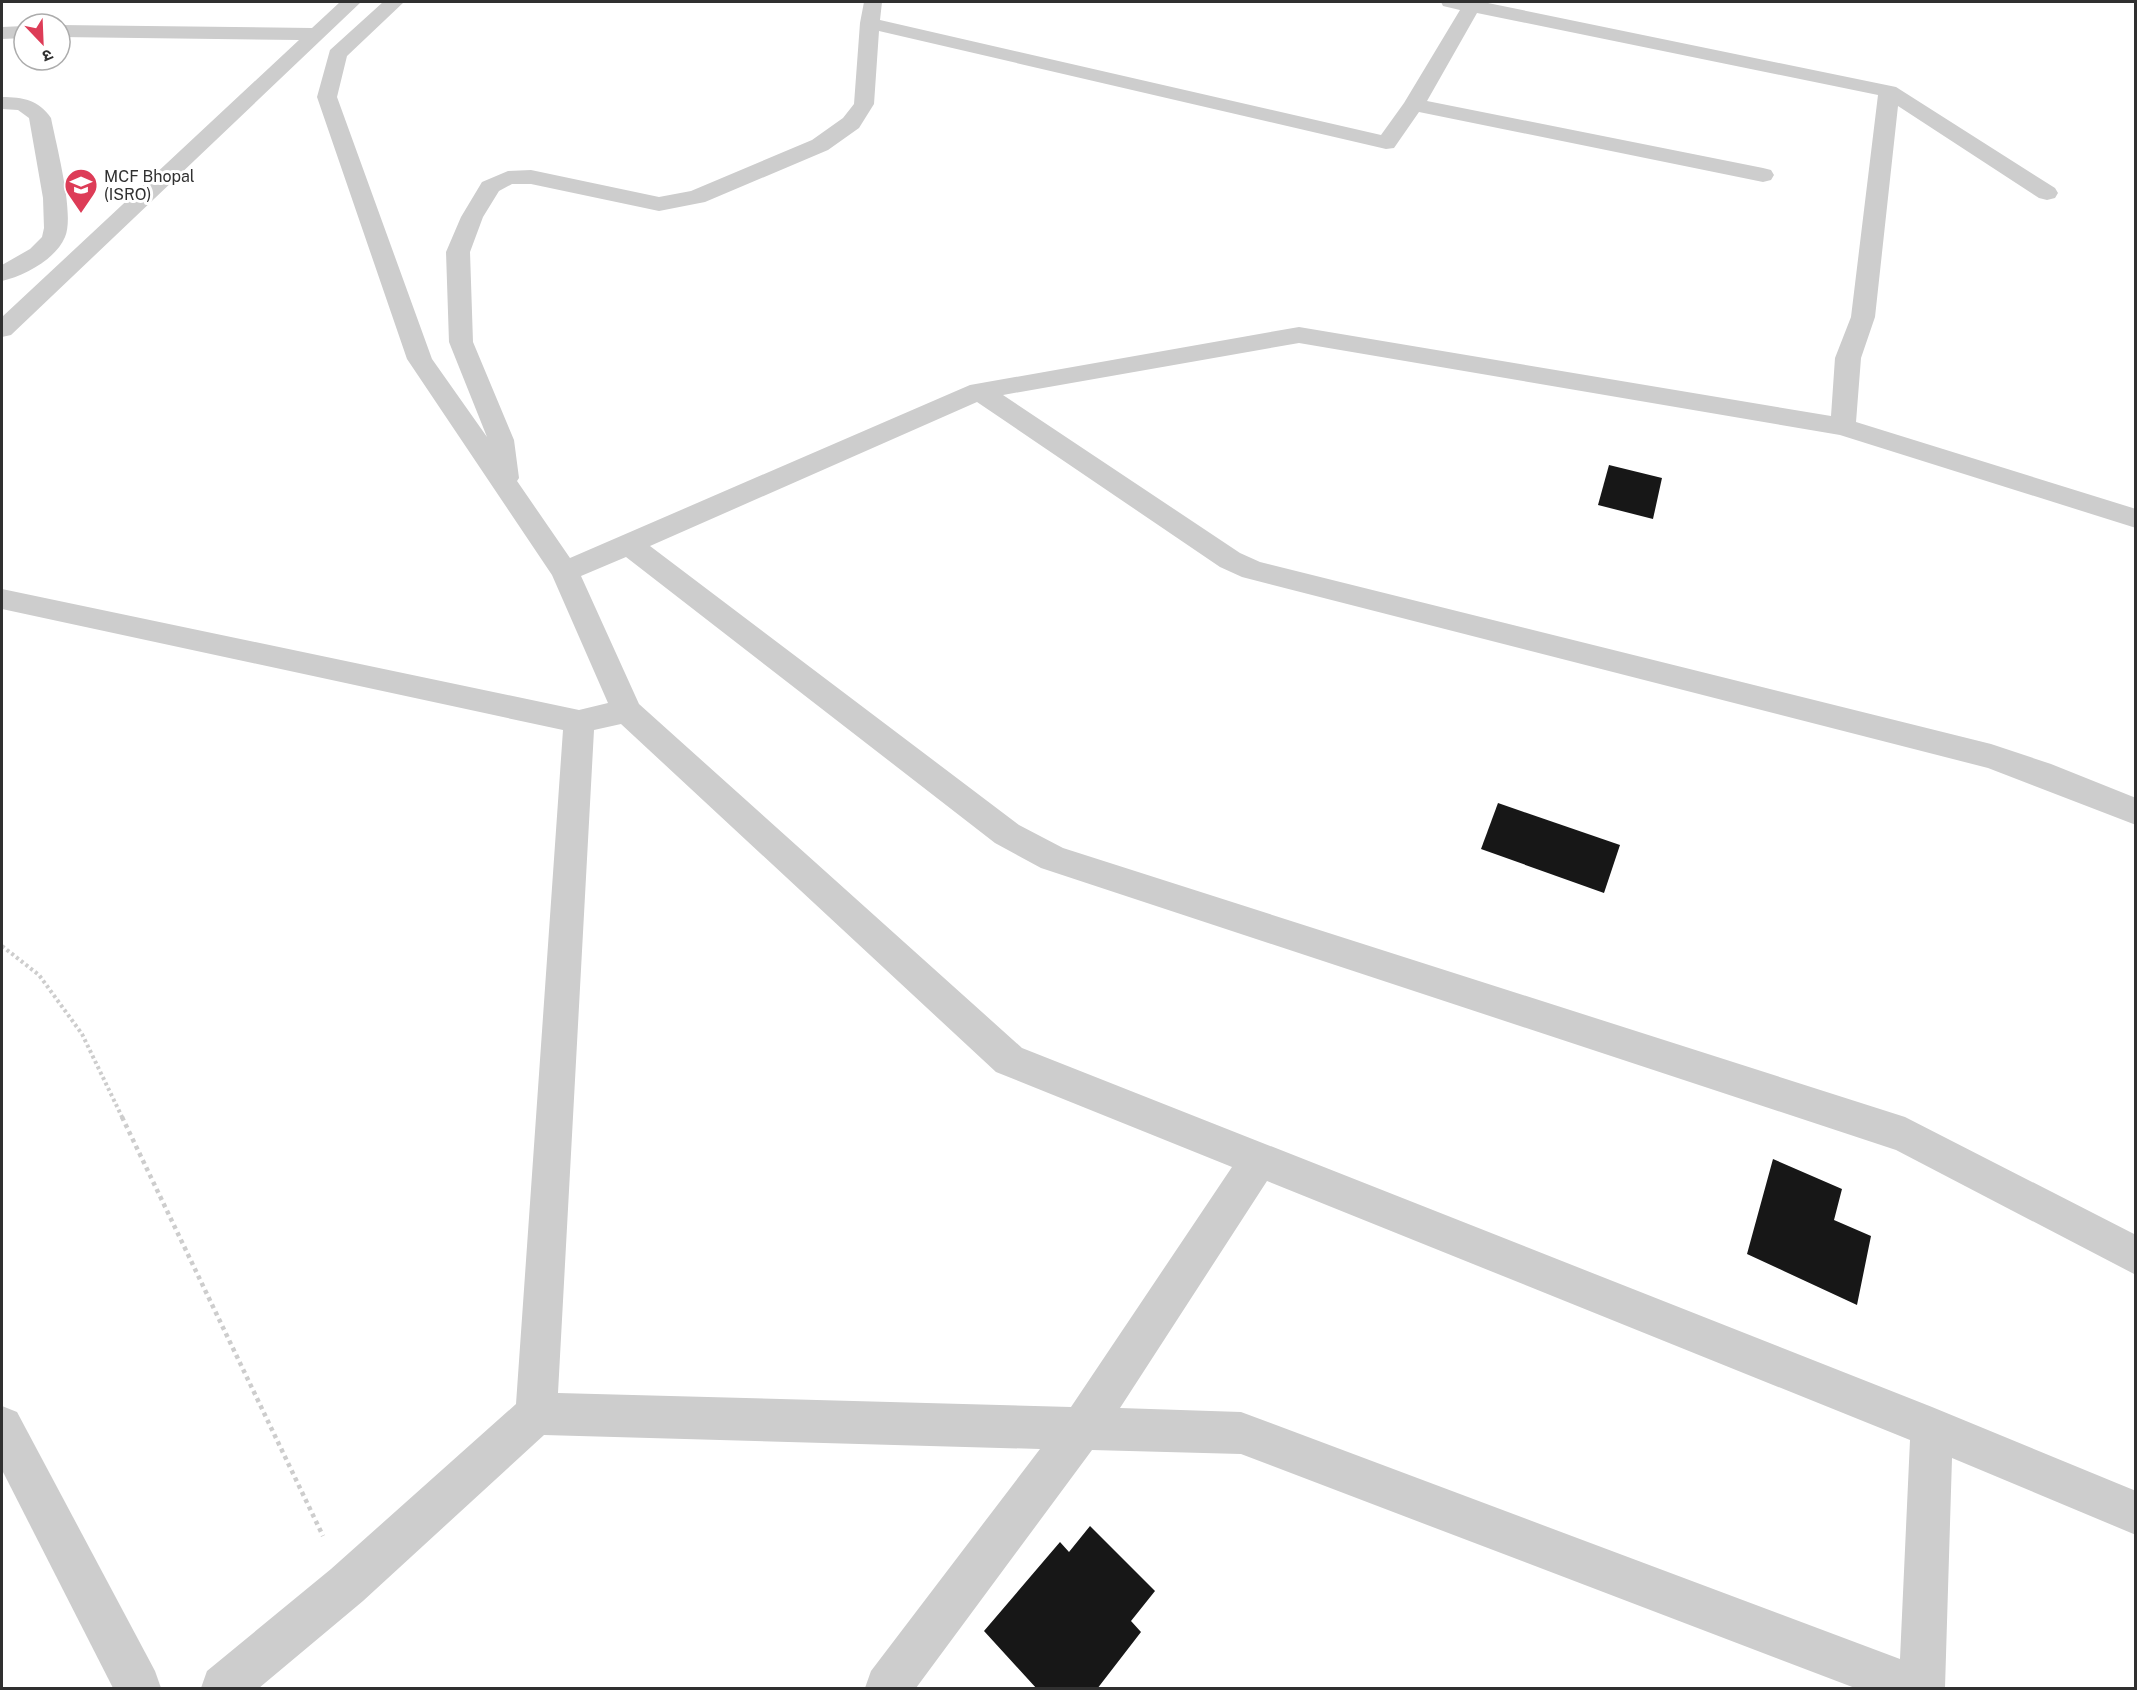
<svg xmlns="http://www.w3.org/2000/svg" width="2137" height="1690" font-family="'Public Sans','Noto Sans Devanagari',sans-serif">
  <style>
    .building { fill: #171717 }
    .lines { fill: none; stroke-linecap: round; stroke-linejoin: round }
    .path-far1 { stroke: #cdcdcd; stroke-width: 4; stroke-dasharray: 3 3; stroke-linecap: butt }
    .path { stroke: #cdcdcd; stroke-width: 4.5; stroke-dasharray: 4 4; stroke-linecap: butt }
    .minor { fill: #cdcdcd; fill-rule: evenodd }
    .labels { text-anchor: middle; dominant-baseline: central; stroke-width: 6; stroke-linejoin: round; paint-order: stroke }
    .far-poi-label { font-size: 16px; fill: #303030; stroke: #fff; text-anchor: start }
  </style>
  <rect width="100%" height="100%" fill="#fff"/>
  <g class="building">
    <path d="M1609,465L1662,478L1653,519L1598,505Z"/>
    <path d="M1498,803L1620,845L1604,893L1481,849Z"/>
    <path d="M1773,1159L1842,1189L1834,1220L1871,1236L1857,1305L1747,1254Z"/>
    <path d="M1090,1526L1155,1591L1131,1621L1141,1632L1097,1689H1037L984,1631L1060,1542L1069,1552Z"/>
  </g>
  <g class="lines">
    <path class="path-far1" d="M2,946L39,975L82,1034L123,1119"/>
    <path class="path" d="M122,1117L323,1536"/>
    <g class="minor">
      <path d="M340,2H361L11,335L2,337V317L299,40L60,37V25L312,28Z"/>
      <path d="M383,2H404L347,56L337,97L432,359L487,437L449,342L446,252L461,217L482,182L508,171L531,170L659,197L691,191L812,140L843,118L854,104L860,23L864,2H882L880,20L1381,135L1404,103L1460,10L1443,6L1441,2H1483L1896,87L2055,188L2058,193L2055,198L2047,200L2039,198L1898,106L1875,317L1861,358L1856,422L2136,509V528L1840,435L1299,343L1003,395L1240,553L1260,562L1991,744L2051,764L2136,798V825L1988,768L1242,577L1220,567L977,402L650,546L1019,825L1063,848L1905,1117L2136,1235V1275L1896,1150L1041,868L995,843L626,557L581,576L639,704L1022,1048L1932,1407L2136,1491V1535L1952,1458L1945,1688H1855L1241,1454L1092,1450L916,1688H865L871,1671L1040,1449L544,1435L363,1601L259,1688H201L207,1671L331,1569L516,1404L563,730L2,609V589L579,710L608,703L552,575L407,359L317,97L330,50ZM1477,13L1878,95L1851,317L1835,358L1831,416L1299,327L970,385L570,558L517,481L519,478L514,440L473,342L470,252L483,217L499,191L512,184H531L659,211L705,202L828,150L859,128L874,104L879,31L1386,149L1394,148L1419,112L1763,182L1771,180L1774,175L1771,170L1763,168L1427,101ZM621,724L996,1072L1232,1167L1071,1407L558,1393L594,730ZM1267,1181L1910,1440L1900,1659L1241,1412L1120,1408Z"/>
      <path d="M24,26V38L2,39V27Z"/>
      <path d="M2,97C23,97 39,100 51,118C56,144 75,215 65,237C56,259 24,276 2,281V265L30,249L42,237L44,228L43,198L29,118L18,110L2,109Z"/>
      <path d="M2,1406L17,1412L155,1671L161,1688H113L2,1470Z"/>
    </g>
  </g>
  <defs>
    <symbol id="university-pin" viewBox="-11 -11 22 30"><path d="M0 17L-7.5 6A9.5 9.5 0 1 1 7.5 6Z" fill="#dd3c57" stroke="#fff"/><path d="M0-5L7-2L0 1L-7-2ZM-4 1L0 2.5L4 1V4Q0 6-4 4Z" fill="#fff"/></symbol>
  </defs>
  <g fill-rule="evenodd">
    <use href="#university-pin" x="62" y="166" width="38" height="52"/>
  </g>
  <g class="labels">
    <g class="far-poi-label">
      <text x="104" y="176">MCF Bhopal<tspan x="104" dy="18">(ISRO)</tspan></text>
    </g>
  </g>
  <rect width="2137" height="1690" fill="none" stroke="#303030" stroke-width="6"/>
  <g transform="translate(42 42) rotate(157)"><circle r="28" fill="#ffffff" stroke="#acacac" stroke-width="1.5"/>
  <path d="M0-4.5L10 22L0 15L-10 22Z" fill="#dd3c57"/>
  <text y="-9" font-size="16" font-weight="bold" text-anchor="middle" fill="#303030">उ</text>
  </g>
</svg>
